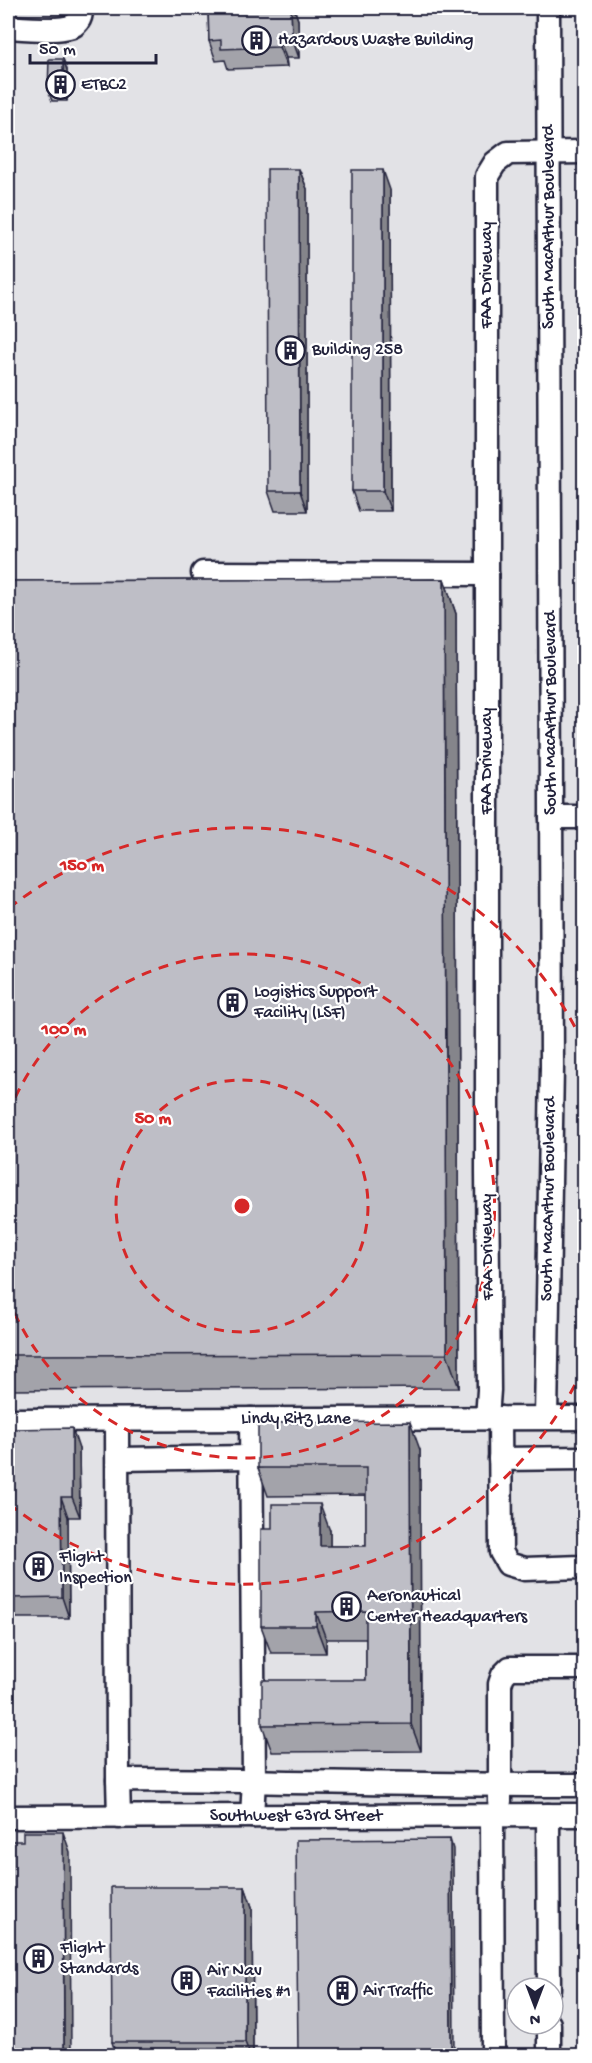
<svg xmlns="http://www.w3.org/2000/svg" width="592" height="2063" font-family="'Gochi Hand',sans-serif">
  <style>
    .built { fill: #e2e2e6; fill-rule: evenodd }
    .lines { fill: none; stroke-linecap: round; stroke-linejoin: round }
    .minor-casing { stroke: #22223b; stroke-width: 27 }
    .minor { stroke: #fff; stroke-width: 22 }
    .wall { fill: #a3a3aa; stroke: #22223b; stroke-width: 1.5 }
    .shaded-wall { fill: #85858b; stroke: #22223b; stroke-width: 1.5 }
    .building { fill: #bebec6; stroke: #22223b; stroke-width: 1.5 }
    .ring { fill: none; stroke: #d62828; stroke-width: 3; stroke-dasharray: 10 8 }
    .labels { text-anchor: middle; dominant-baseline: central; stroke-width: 4.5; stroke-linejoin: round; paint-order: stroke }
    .poi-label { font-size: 18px; fill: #22223b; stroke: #fff; text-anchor: start }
    .street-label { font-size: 18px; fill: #22223b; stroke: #fff }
    .centre { fill: #d62828; stroke: #fff; stroke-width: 3 }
    .ring-label { font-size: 18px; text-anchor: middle; font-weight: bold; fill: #d62828; stroke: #fff; stroke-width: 4.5; stroke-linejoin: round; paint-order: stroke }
  </style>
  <rect width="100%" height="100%" fill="#f2f2f3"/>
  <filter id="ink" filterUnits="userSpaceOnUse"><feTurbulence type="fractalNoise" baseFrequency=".0167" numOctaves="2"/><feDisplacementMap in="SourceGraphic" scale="12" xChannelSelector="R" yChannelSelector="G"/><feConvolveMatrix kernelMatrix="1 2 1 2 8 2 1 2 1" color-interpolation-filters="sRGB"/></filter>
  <g filter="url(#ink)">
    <path class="built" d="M8,8H584V2055L8,2056ZM517,1988H553V2024H517Z"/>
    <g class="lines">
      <defs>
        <g id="minor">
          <path d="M8,27C22,28 63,32 74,25C81,20 81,14 81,8"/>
          <path d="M203,573L487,574"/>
          <path d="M551,817H584"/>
          <path d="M487,1418L489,1390L487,1172V176L495,163L508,153L584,152"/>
          <path d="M500,1418L501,1552L508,1564L525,1569L581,1567L584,1566"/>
          <path d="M546,1418L552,1067L548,8"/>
          <path d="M251,1419L254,1780L252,1816"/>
          <path d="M8,1420L584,1418"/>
          <path d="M117,1420L118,1780"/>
          <path d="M118,1459L251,1457"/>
          <path d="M500,1459L584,1458"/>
          <path d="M500,1801V1684L503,1675L510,1668H584"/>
          <path d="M548,1815L549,1988"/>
          <path d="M492,1816L493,2056"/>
          <path d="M8,1817L584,1815"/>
          <path d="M119,1817L118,1780C274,1780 429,1786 584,1785"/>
          <path d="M549,2024V2056"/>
        </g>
      </defs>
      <use href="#minor" class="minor-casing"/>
      <use href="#minor" class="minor"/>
    </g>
    <g class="wall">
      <path d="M208,8H294L298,20L299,58H286L287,67L228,69L225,60L216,61L209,41Z"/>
      <path d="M333,8H400L334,10Z"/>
      <path d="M63,59L67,70V101H52L48,90Z"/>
      <path d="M299,169L307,189V511H275L268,491Z"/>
      <path d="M390,190L391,511H359L352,491Z"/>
      <path d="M444,579L456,614L459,1388L8,1390V581Z"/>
      <path d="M8,1443L79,1449L80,1517H68L69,1618H8V1621Z"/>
      <path d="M420,1450L421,1751L272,1752L262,1725L366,1680V1639H326V1653H271L261,1626L330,1531V1546H366V1495L268,1496L258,1468Z"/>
      <path d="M245,1887L252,1907L253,2055H116L112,2042Z"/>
    </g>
    <g class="shaded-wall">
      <path d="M291,8H294L298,20L299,58L292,38Z"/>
      <path d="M279,38L286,58L287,67L279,47Z"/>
      <path d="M63,59L67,70V101L63,90Z"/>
      <path d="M299,169L307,189V511L300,491Z"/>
      <path d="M383,170L390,190L391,511L383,491Z"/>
      <path d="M444,579L456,614L459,1388L447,1354Z"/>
      <path d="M410,1422L420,1450L421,1751L411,1724Z"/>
      <path d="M72,1428L79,1449L80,1517L72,1497Z"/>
      <path d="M61,1497L68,1517L69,1618L62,1597Z"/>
      <path d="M320,1504L330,1531V1574L320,1546Z"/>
      <path d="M316,1612L326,1639V1653L316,1626Z"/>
      <path d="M63,1832L70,1852L71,2055H64Z"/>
      <path d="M450,1839L453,1849L454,2055H451Z"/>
      <path d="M245,1887L252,1907L253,2055H250L245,2042Z"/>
    </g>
    <g class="building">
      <path d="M208,8H291L292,38H279V47L221,49V40L209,41Z"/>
      <path d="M49,59H63V90H48Z"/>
      <path d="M267,169H299L300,491H268Z"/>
      <rect x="352" y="170" width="31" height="321"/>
      <path d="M444,579L447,1354L8,1355V581Z"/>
      <path d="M410,1422L411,1724L262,1725V1680H366V1611L316,1612V1626H261V1529H272V1504H320V1546H366V1468H258V1423Z"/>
      <path d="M72,1428V1497H61L62,1597L8,1598V1443H12V1429Z"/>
      <path d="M23,1832H63L64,2055H8V1841H23Z"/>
      <path d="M450,1839L451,2055H298L296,1840Z"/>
      <path d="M111,1887H245V2042H112Z"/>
    </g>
  </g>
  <g class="ring">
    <circle cx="242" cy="1206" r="126"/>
    <path d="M8 1114A252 252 0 1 1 8 1298"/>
    <path d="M583 1369A378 378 0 0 1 9 1504M9 908A378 378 0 0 1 583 1043"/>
  </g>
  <defs>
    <symbol id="building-ring" viewBox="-11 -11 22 22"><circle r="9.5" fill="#fff" stroke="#22223b" stroke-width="1.5"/><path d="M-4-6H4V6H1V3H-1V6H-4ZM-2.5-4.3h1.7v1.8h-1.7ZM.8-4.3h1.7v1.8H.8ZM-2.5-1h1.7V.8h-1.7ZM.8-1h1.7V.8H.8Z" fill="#22223b"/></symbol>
  </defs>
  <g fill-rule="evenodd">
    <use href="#building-ring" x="240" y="24" width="33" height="33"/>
    <use href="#building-ring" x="44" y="68" width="33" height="33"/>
    <use href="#building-ring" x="274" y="334" width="33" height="33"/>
    <use href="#building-ring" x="216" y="986" width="33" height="33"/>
    <use href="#building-ring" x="22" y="1550" width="33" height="33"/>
    <use href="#building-ring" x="330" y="1590" width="33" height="33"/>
    <use href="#building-ring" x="22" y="1942" width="33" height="33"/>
    <use href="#building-ring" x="170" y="1964" width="33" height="33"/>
    <use href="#building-ring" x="326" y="1974" width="33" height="33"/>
  </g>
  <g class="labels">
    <g class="poi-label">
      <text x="278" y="40">Hazardous Waste Building</text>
      <text x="81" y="85">ETBC2</text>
      <text x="312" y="350">Building 258</text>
      <text x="254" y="992">Logistics Support<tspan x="254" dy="21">Facility (LSF)</tspan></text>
      <text x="59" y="1557">Flight<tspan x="59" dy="21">Inspection</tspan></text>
      <text x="367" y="1596">Aeronautical<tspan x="367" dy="21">Center Headquarters</tspan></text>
      <text x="60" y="1948">Flight<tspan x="60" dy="21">Standards</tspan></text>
      <text x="207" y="1971">Air Nav<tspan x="207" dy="21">Facilities #1</tspan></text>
      <text x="363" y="1991">Air Traffic</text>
    </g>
    <g class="street-label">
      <text transform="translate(549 227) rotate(-90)">South MacArthur Boulevard</text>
      <text transform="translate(487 275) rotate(-90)">FAA Driveway</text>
      <text transform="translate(551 713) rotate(-90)">South MacArthur Boulevard</text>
      <text transform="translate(487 761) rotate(-90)">FAA Driveway</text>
      <text transform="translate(549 1199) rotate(-89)">South MacArthur Boulevard</text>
      <text transform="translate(488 1247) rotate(-91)">FAA Driveway</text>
      <text x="296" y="1419">Lindy Ritz Lane</text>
      <text x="296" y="1816">Southwest 63rd Street</text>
    </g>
  </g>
  <circle cx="242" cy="1206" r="9" class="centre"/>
  <g class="ring-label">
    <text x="82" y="870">150 m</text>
    <text x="64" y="1034">100 m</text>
    <text x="153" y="1123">50 m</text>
  </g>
  <rect width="592" height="2063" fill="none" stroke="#fff" stroke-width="30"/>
  <rect x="15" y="15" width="562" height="2033" fill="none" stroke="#22223b" stroke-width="2" filter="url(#ink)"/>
  <g transform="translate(535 2006) rotate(180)"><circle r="28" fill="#ffffff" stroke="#a7a7b1" stroke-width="1.5"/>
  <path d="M0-4.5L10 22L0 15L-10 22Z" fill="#22223b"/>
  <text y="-9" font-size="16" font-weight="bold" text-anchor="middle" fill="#22223b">N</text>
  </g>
  <path d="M30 54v9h126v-9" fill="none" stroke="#22223b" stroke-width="3"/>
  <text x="39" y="54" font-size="18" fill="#22223b" stroke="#ffffff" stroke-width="4.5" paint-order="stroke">50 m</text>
</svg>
